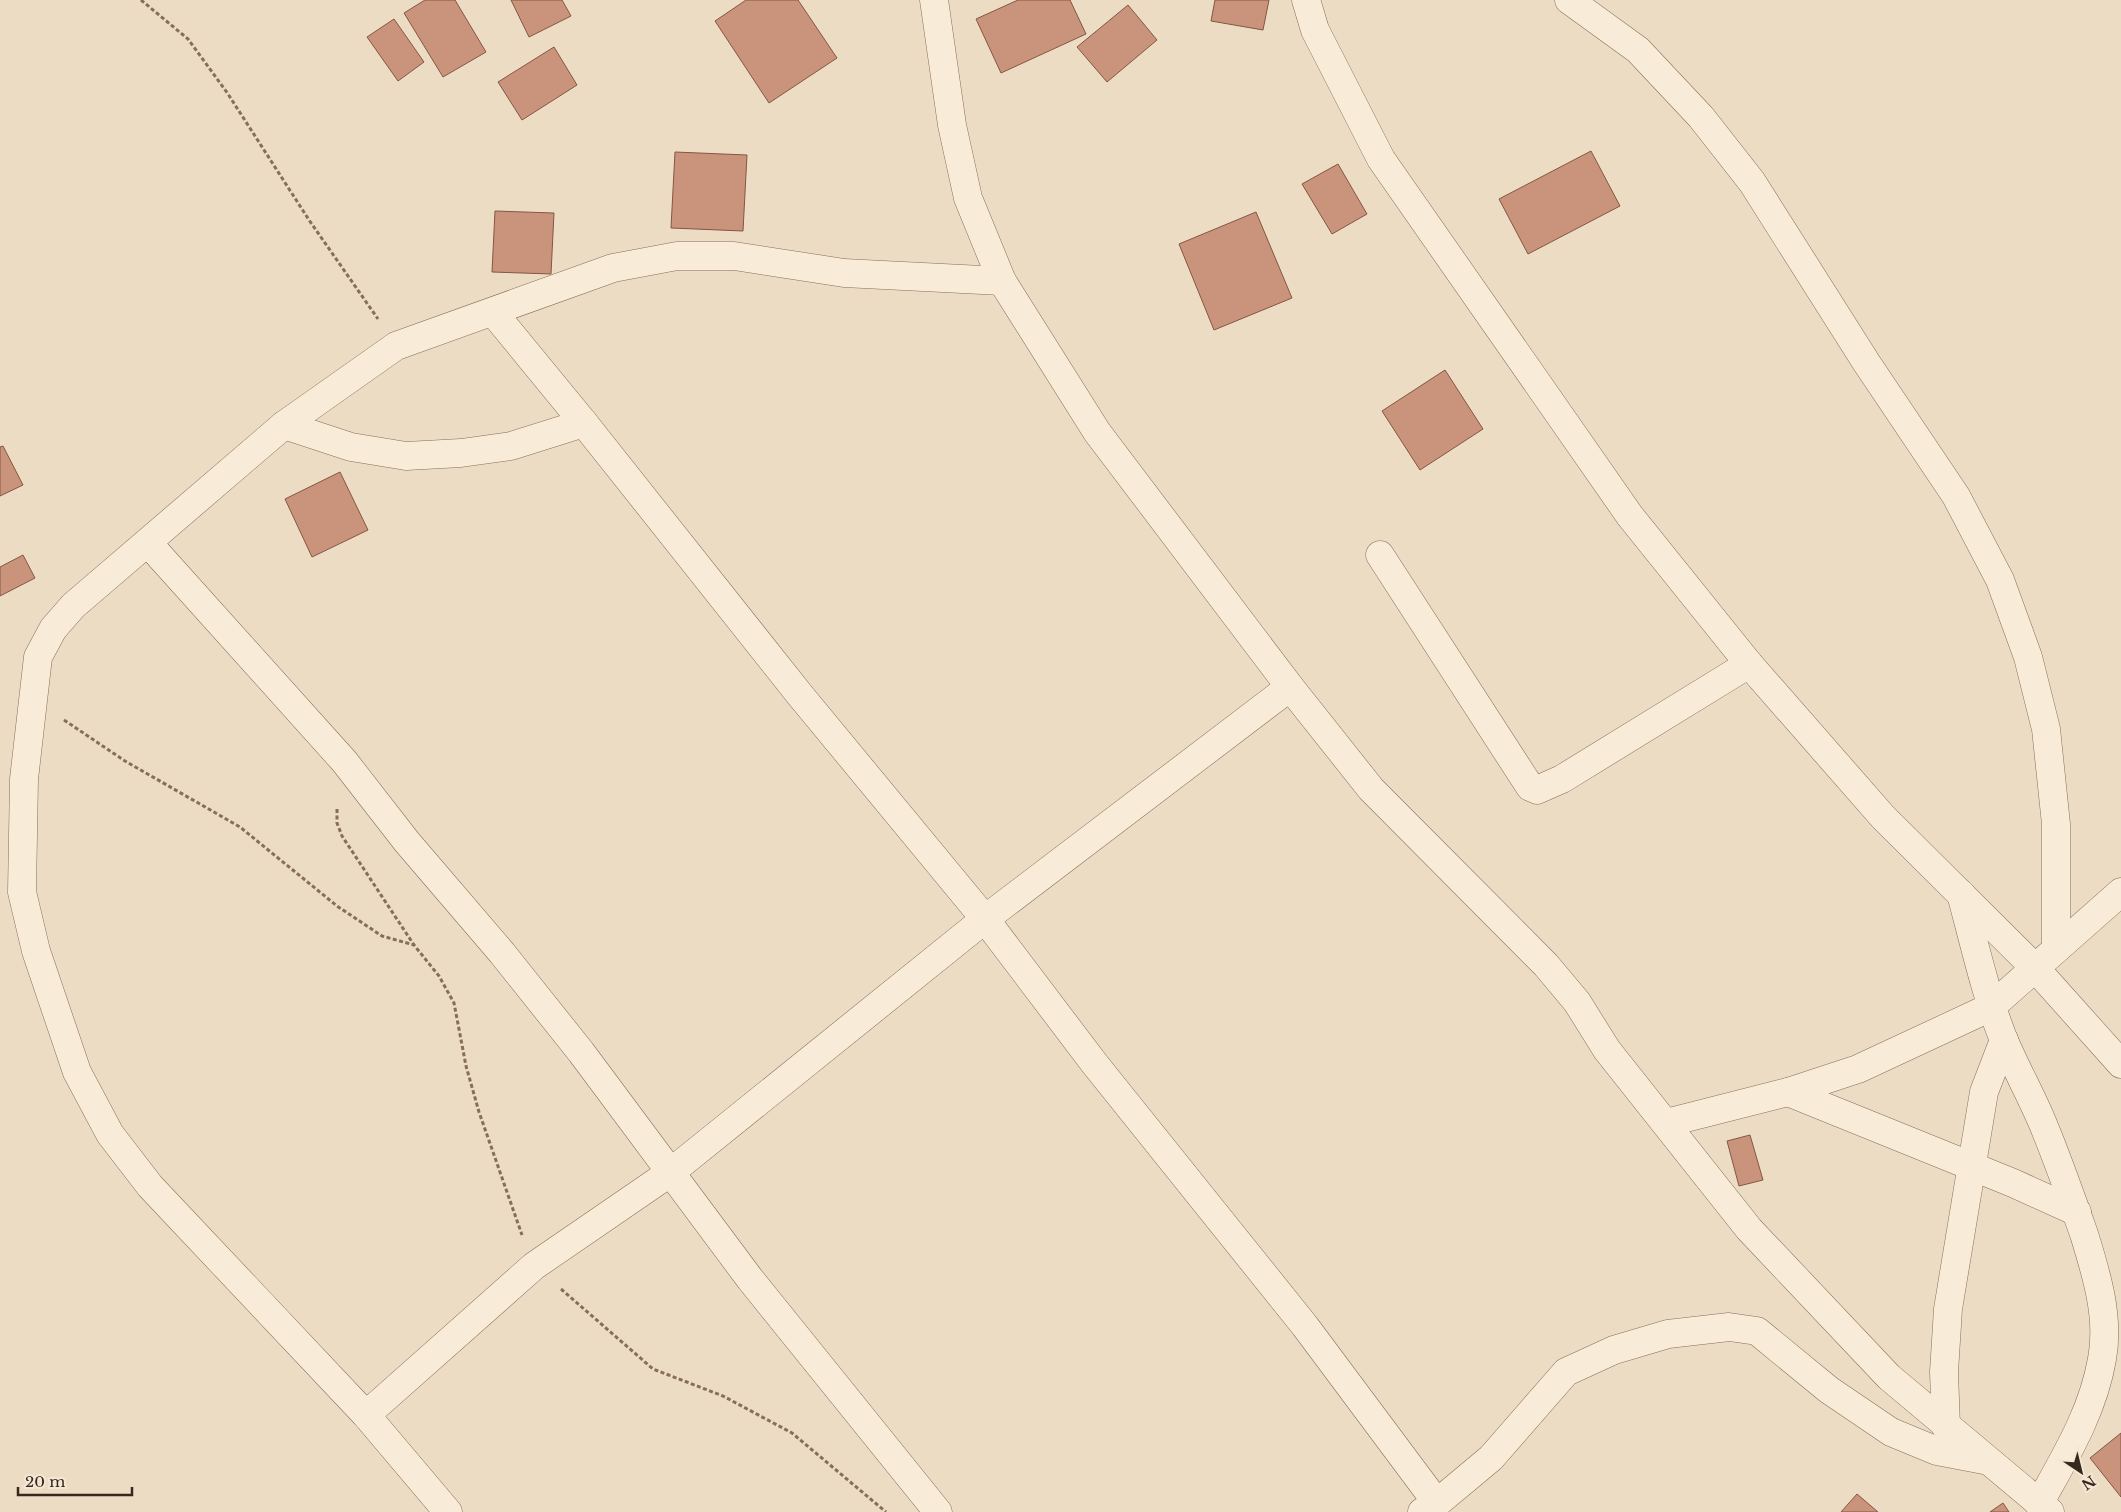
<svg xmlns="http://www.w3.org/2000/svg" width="2121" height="1512" font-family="'Libre Baskerville',serif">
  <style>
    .building { fill: #c9947b; stroke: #855642 }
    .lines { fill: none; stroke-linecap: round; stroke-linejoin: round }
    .street-casing { stroke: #866e5b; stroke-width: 29 }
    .path { stroke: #866e5b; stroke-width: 3; stroke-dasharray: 4 2.5; stroke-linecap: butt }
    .street { stroke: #f8ebd7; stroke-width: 28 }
  </style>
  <rect width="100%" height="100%" fill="#eddcc4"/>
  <g class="building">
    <path d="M425,0H455L486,52L443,77L404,13Z"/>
    <path d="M511,0H562L571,16L529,37Z"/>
    <path d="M746,0H798L837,58L769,103L715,21Z"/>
    <path d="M1018,0H1070L1086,34L1001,73L976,19Z"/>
    <path d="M1215,0H1269L1263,30L1211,21Z"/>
    <path d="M1128,5L1157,40L1107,82L1077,47Z"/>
    <path d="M394,19L424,62L398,81L367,37Z"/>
    <path d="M554,47L577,85L522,120L498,82Z"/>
    <path d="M1591,151L1620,206L1528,254L1499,199Z"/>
    <path d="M675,152L747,155L743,231L671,228Z"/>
    <path d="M1338,164L1367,214L1332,234L1302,184Z"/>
    <path d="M495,211L554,213L551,274L492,272Z"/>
    <path d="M1256,212L1292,298L1214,330L1179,244Z"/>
    <path d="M1445,370L1483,429L1420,470L1382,411Z"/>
    <path d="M3,446L23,485L0,496V447Z"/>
    <path d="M340,472L368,530L312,557L285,499Z"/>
    <path d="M23,555L35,578L0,596V567Z"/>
    <path d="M1750,1135L1763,1180L1739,1186L1727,1141Z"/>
    <path d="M2121,1433V1497L2090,1458Z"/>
    <path d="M1857,1494L1878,1512H1841Z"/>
    <path d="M2003,1503L2009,1512H1990Z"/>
  </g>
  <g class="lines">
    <defs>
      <g id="street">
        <path d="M934,0L952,125L968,198L1002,281L1097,432L1290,687L1371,789L1546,965L1577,1002L1607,1050L1749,1229L1889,1377L2050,1512"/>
        <path d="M1306,0L1315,30L1381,159L1630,516L1749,664L1883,817L2036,969L2121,1064"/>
        <path d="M1569,0L1638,50L1701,117L1752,182L1866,362L1956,496L2000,580L2028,657L2046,729L2056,824V949"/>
        <path d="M493,312L584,423L800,695L985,919L1094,1063L1305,1326L1437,1503"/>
        <path d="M284,425L351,447L406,456L461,453L511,446L584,423"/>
        <path d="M148,543L344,761L407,842L502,953L581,1052L750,1279L938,1512"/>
        <path d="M1380,555L1530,787L1537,790L1562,779L1749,664"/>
        <path d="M1961,894C1974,942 1985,992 2003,1038C2015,1067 2031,1095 2043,1124C2058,1160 2071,1197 2084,1234C2096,1273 2110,1317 2102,1359C2093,1412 2065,1457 2039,1504"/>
        <path d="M1788,1092L2013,1183L2077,1212"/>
        <path d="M1666,1123L1788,1092L1858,1069L1991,1007L2121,892"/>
        <path d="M366,1415L534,1266L671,1172L985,919L1290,687"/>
        <path d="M1946,1427L1944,1372L1948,1309L1984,1092L2004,1040"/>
        <path d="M448,1512L366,1415L150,1186L110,1134L77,1072L36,951L22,892L24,779L38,657L53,629L73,606L284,425L396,346L613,268L677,256H734L844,273L1002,281"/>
        <path d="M1422,1512L1437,1503L1491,1458L1566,1372L1614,1350L1668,1334L1729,1327L1757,1331L1829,1390L1891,1432L1937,1451L1984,1460"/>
      </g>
    </defs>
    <use href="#street" class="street-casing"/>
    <g class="path">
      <path d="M141,0L188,39L228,94L309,220L378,319"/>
      <path d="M64,720L125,761L240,827L337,906L382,936L414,945L439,976L454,1003L466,1066L479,1112L522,1235"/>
      <path d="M337,809V823L342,836L414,945"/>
      <path d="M561,1289L653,1369L723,1396L792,1433L886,1512"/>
    </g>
    <use href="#street" class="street"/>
  </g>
  <g transform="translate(2081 1472) rotate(145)" stroke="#f4e7d3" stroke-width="4" paint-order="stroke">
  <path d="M0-4L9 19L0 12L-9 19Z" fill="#37281e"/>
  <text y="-8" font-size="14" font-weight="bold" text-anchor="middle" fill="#37281e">N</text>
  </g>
  <path d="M18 1487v8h114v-8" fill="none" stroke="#37281e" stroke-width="2.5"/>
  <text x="25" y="1487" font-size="15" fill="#37281e" stroke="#f4e7d3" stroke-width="4" paint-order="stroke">20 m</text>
</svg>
